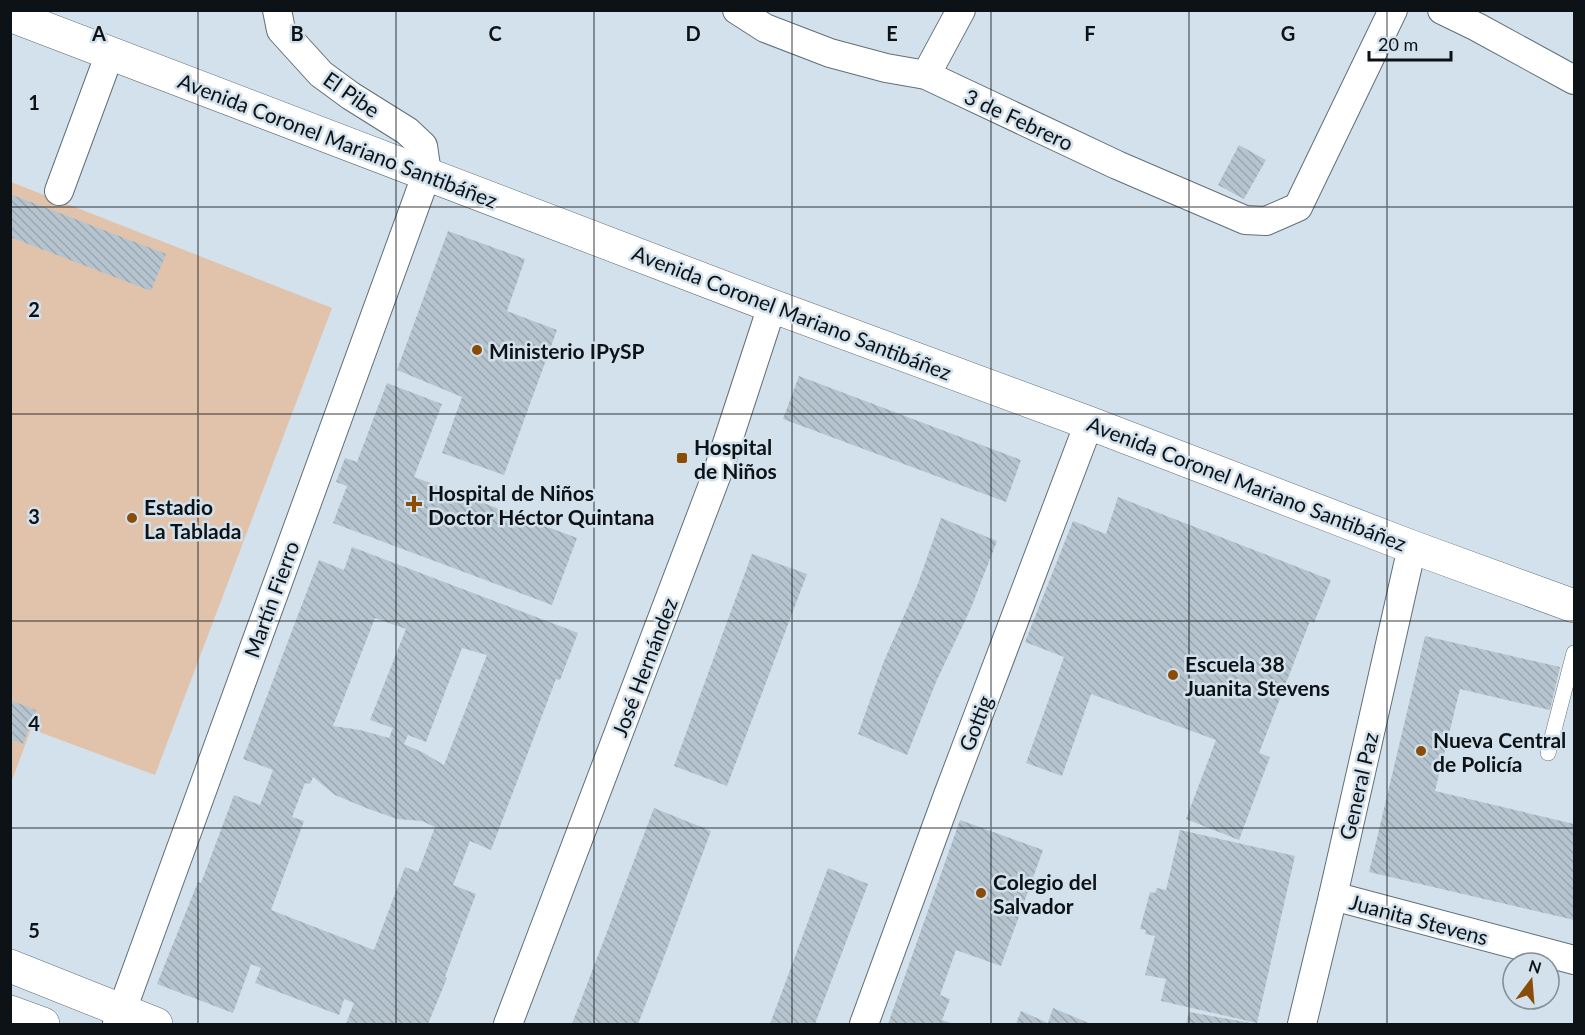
<svg xmlns="http://www.w3.org/2000/svg" width="1585" height="1035" font-family="Lato,sans-serif">
  <style>
    .green { fill: #e1c3ab }
    .building { fill: url(#building-back-hatch); fill-rule: evenodd }
    .lines { fill: none; stroke-linecap: round; stroke-linejoin: round }
    .service-casing { stroke: #626f78; stroke-width: 16 }
    .minor-casing { stroke: #626f78; stroke-width: 30 }
    .primary-casing { stroke: #626f78; stroke-width: 34 }
    .service { stroke: #fff; stroke-width: 15 }
    .minor { stroke: #fff; stroke-width: 28 }
    .primary { stroke: #fff; stroke-width: 33 }
    .grid { fill: none; stroke: #0d1216; stroke-width: 1.5; stroke-opacity: 0.55 }
    .poi-dot { fill: #894d08; stroke: #d2e1eb; stroke-width: 2 }
    .labels { text-anchor: middle; dominant-baseline: central; stroke-width: 5; stroke-linejoin: round; paint-order: stroke }
    .street-label { font-size: 21px; fill: #0d1216; stroke: #d2e1eb }
    .poi-label { font-size: 21px; font-weight: bold; fill: #0d1216; stroke: #d2e1eb; text-anchor: start }
    .grid-label { font-size: 20px; text-anchor: middle; font-weight: bold; fill: #0d1216; stroke: #d2e1eb; stroke-width: 5; stroke-linejoin: round; paint-order: stroke }
  </style>
  <defs>
    <pattern id="building-back-hatch" width="6" height="6" patternUnits="userSpaceOnUse" patternTransform="scale(1.5)"><rect width="6" height="6" fill="#b5c4ce"/><path d="M-1 5l2 2M0 0l6 6M5-1l2 2" fill="none" stroke="#9aa7b0"/></pattern>
  </defs>
  <rect width="100%" height="100%" fill="#d2e1eb"/>
  <path class="green" d="M11,182L332,308L155,775L31,729L11,783Z"/>
  <g class="building">
    <path d="M1239,145L1266,160L1244,199L1218,185Z"/>
    <path d="M10,194L166,254L151,291L10,237Z"/>
    <path d="M448,231L525,259L507,311L557,330L504,475L442,453L462,397L397,370Z"/>
    <path d="M799,376L1021,460L1006,502L783,419Z"/>
    <path d="M387,383L442,404L414,477L577,538L552,605L333,523L347,486L336,482L345,458L357,462Z"/>
    <path d="M1118,497L1331,580L1314,623L1310,621L1259,753L1270,757L1239,840L1186,819L1216,740L1091,694L1062,776L1026,763L1064,657L1025,642L1073,521L1106,534Z"/>
    <path d="M941,518L997,541L971,608L936,682L907,755L858,734L884,661L917,586Z"/>
    <path d="M352,547L578,633L560,680L556,679L491,850L470,841L453,885L476,894L445,977L447,978L428,1024H346L354,1003L344,999L339,1015L255,983L261,968L251,964L233,1013L157,984L198,882L201,883L234,795L260,805L273,770L243,759L319,560L344,570ZM375,618L406,629L370,720L393,728L389,738L360,730L333,726ZM462,648L487,655L444,765L422,752L404,744L408,735L426,742ZM313,777L335,795L366,808L397,819L422,821L435,827L418,872L405,867L374,950L271,910L304,821L292,817L305,783L310,784Z"/>
    <path d="M752,554L807,574L727,786L674,766Z"/>
    <path d="M1425,636L1560,667L1550,710L1460,689L1435,791L1574,824V920L1369,872Z"/>
    <path d="M10,700L36,710L23,744L10,739Z"/>
    <path d="M654,808L711,831L658,973L638,1024H572Z"/>
    <path d="M960,820L1043,850L1001,966L956,950L940,995L950,999L942,1020L954,1024H888Z"/>
    <path d="M1180,830L1295,856L1257,1023L1161,1001L1166,979L1145,975L1155,936L1145,934L1146,930L1140,929L1150,892L1155,893L1157,888L1166,890Z"/>
    <path d="M828,868L868,884L815,1024H770Z"/>
    <path d="M1053,1008L1091,1024H1016L1021,1011L1048,1023Z"/>
    <path d="M1189,1012L1251,1023V1024H1186Z"/>
  </g>
  <g class="lines">
    <defs>
      <path id="service" d="M1548,753L1574,653"/>
      <g id="minor">
        <path d="M737,10L765,28L830,53L886,68L926,75L1117,165L1245,220L1266,221L1298,207L1393,10"/>
        <path d="M1442,10L1477,27L1574,80"/>
        <path d="M926,75L961,10"/>
        <path d="M59,191L110,53"/>
        <path d="M1333,896L1574,960"/>
        <path d="M117,1024L427,173L423,146L407,131L351,96L321,74L281,30L277,10"/>
        <path d="M508,1024L717,474L772,306"/>
        <path d="M864,1024L948,795L1089,423"/>
        <path d="M1302,1024L1333,896L1412,547"/>
      </g>
      <g id="primary">
        <path d="M10,15L772,306L1089,423L1412,547L1574,606"/>
        <path d="M10,966L156,1024"/>
        <path d="M10,1012L43,1024"/>
      </g>
    </defs>
    <use href="#service" class="service-casing"/>
    <use href="#minor" class="minor-casing"/>
    <use href="#primary" class="primary-casing"/>
    <use href="#service" class="service"/>
    <use href="#minor" class="minor"/>
    <use href="#primary" class="primary"/>
  </g>
  <path class="grid" d="M198,10V1024M396,10V1024M594,10V1024M792,10V1024M991,10V1024M1189,10V1024M1387,10V1024M10,207H1574M10,414H1574M10,621H1574M10,828H1574"/>
  <g class="poi-dot">
    <circle cx="477" cy="350" r="6"/>
    <rect x="676" y="452" width="12" height="12" rx="3"/>
    <path d="M411 495h6v6h6v6h-6v6h-6v-6h-6v-6h6z"/>
    <circle cx="132" cy="518" r="6"/>
    <circle cx="1173" cy="675" r="6"/>
    <circle cx="1421" cy="751" r="6"/>
    <circle cx="981" cy="893" r="6"/>
  </g>
  <g class="labels">
    <g class="street-label">
      <text transform="translate(352 94) rotate(35)">El Pibe</text>
      <text transform="translate(1019 119) rotate(25)">3 de Febrero</text>
      <text transform="translate(338 140) rotate(21)">Avenida Coronel Mariano Santibáñez</text>
      <text transform="translate(792 312) rotate(21)">Avenida Coronel Mariano Santibáñez</text>
      <text transform="translate(1247 483) rotate(21)">Avenida Coronel Mariano Santibáñez</text>
      <text transform="translate(271 599) rotate(-70)">Martín Fierro</text>
      <text transform="translate(644 667) rotate(-69)">José Hernández</text>
      <text transform="translate(975 723) rotate(-69)">Gottig</text>
      <text transform="translate(1358 786) rotate(-77)">General Paz</text>
      <text transform="translate(1419 919) rotate(15)">Juanita Stevens</text>
    </g>
    <g class="poi-label">
      <text x="489" y="350">Ministerio IPySP</text>
      <text x="694" y="446">Hospital<tspan x="694" dy="24">de Niños</tspan></text>
      <text x="428" y="492">Hospital de Niños<tspan x="428" dy="24">Doctor Héctor Quintana</tspan></text>
      <text x="144" y="506">Estadio<tspan x="144" dy="24">La Tablada</tspan></text>
      <text x="1185" y="663">Escuela 38<tspan x="1185" dy="24">Juanita Stevens</tspan></text>
      <text x="1433" y="739">Nueva Central<tspan x="1433" dy="24">de Policía</tspan></text>
      <text x="993" y="881">Colegio del<tspan x="993" dy="24">Salvador</tspan></text>
    </g>
  </g>
  <g class="grid-label">
    <text x="99" y="41">A</text>
    <text x="297" y="41">B</text>
    <text x="495" y="41">C</text>
    <text x="693" y="41">D</text>
    <text x="892" y="41">E</text>
    <text x="1090" y="41">F</text>
    <text x="1288" y="41">G</text>
    <text x="34" y="110">1</text>
    <text x="34" y="317">2</text>
    <text x="34" y="524">3</text>
    <text x="34" y="731">4</text>
    <text x="34" y="938">5</text>
  </g>
  <rect width="1585" height="1035" fill="none" stroke="#0d1216" stroke-width="24"/>
  <g transform="translate(1531 981) rotate(16)"><circle r="28" fill="#d2e1eb" stroke="#838e96" stroke-width="1.5"/>
  <path d="M0-4.5L10 22L0 15L-10 22Z" fill="#894d08"/>
  <text y="-9" font-size="16" font-weight="bold" text-anchor="middle" fill="#0d1216">N</text>
  </g>
  <path d="M1369 51v9h82v-9" fill="none" stroke="#0d1216" stroke-width="3"/>
  <text x="1378" y="51" font-size="18" fill="#0d1216" stroke="#d2e1eb" stroke-width="4.5" paint-order="stroke">20 m</text>
</svg>
